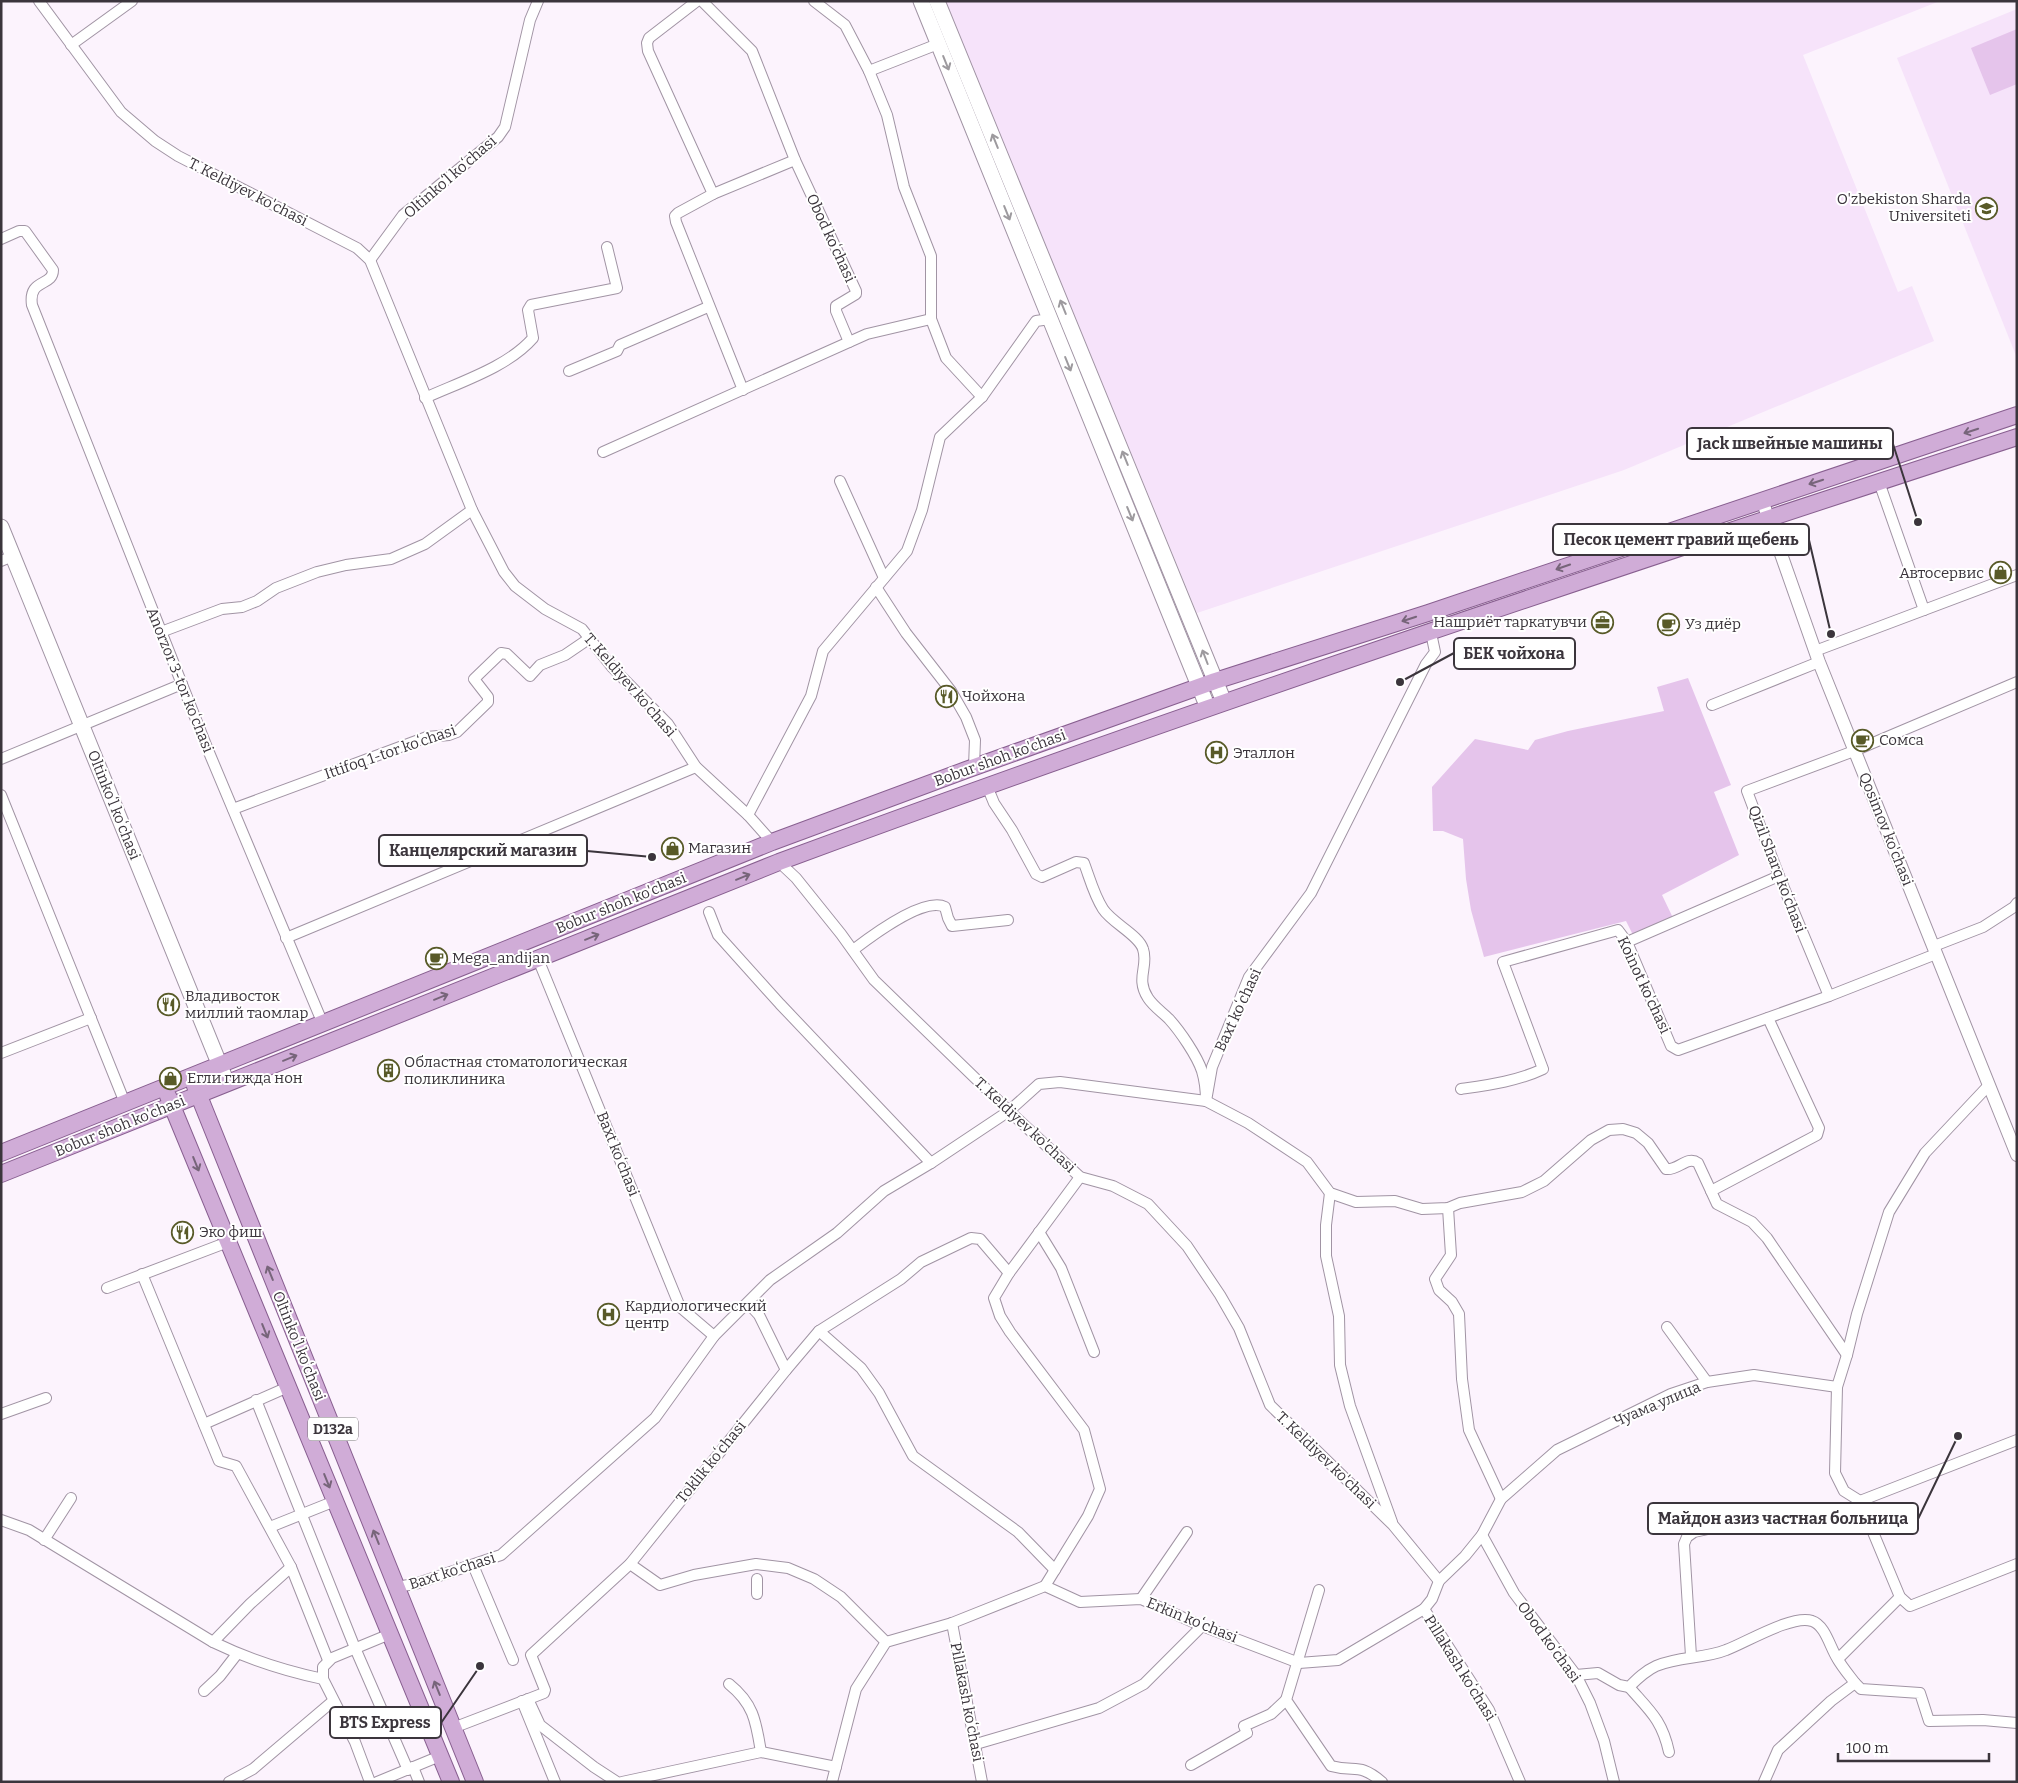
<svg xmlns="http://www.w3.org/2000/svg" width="2018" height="1783" font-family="Bitter,serif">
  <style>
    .built { fill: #f6e3fa }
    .green { fill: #e5c4eb }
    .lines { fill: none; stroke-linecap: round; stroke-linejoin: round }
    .minor-casing { stroke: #a194a4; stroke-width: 12 }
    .tertiary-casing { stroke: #a194a4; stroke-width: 14 }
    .secondary-casing { stroke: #a194a4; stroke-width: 17 }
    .primary-casing { stroke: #885f90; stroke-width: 18 }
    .minor { stroke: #fff; stroke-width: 10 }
    .tertiary { stroke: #fff; stroke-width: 12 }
    .secondary { stroke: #fff; stroke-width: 15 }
    .primary { stroke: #d0acd7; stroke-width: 16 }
    .oneway { stroke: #9d9a9e }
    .oneway2 { stroke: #77657a }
    .labels { text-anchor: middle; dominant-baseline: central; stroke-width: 4; stroke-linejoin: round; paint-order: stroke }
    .shield { fill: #fff; stroke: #767276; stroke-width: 1 }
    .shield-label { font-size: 14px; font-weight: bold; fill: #3b353c }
    .street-label { font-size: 15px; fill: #3b353c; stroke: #fff }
    .poi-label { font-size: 15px; fill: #3b353c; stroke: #fff; text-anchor: start }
    .leader { fill: none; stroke: #3b353c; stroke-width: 2 }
    .callout-dot { fill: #3b353c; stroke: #fff; stroke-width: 2 }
    .callout { fill: #fff; stroke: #3b353c; stroke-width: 2 }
    .callout-label { font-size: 16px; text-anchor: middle; font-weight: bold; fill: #3b353c }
  </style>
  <rect width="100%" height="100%" fill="#fcf3fd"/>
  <g class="built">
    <path d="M945,1H1940L1803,55L1898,292L1912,286L1934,341L1624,470L1197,613Z"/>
    <path d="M2017,9V358L1897,58Z"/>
  </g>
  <g class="green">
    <path d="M2017,29V84L1990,95L1971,48Z"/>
    <path d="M1688,678L1731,785L1714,792L1739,855L1662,895L1674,920L1634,937L1626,921L1484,957L1471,910L1466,879L1463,839L1443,831H1433L1432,787L1475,739L1528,750L1535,740L1568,731L1664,711L1657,687Z"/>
  </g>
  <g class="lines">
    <defs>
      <g id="minor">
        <path d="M39,1L121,112L155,141L178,156L357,248L370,260L472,510L504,572L515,586L545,609L582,629L612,667L668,724L696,767L748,815L772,842"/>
        <path d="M697,1L649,38L647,43L648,51L713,194L795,160"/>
        <path d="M702,1L752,51L795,160L856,291V294L836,306V311L849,342"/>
        <path d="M814,1L845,25L869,71L887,115L904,187L931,256V319L946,358L982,397"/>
        <path d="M71,45L132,1"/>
        <path d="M869,71L938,44"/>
        <path d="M713,194L678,213L675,216L676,222L743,390"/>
        <path d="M1,239L19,231H25L53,270C53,287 28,278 32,305L208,750L323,1024"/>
        <path d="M370,260L403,215L498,137L505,127L530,20L538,1"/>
        <path d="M569,371L617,351L620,345L708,307"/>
        <path d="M425,398C460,382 508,367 533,338L528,310L531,305L617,288L607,247"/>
        <path d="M603,452L867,334L931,319"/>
        <path d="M840,481L884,578"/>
        <path d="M1879,482L1924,610"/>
        <path d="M1,561L13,556"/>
        <path d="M876,587L906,633L951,691L966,717L975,740L974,767"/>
        <path d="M161,632L222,609L242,607L257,601L276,588L317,572L346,565L391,559L425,544L472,510"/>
        <path d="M1815,651L2017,575"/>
        <path d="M1712,705L1819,662"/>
        <path d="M1,759L182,684"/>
        <path d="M987,786L994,803L1012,830L1036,874L1042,877L1076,862L1084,863C1090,879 1094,895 1103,909C1112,923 1139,935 1143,949C1149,966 1135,978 1148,998C1153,1006 1162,1012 1169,1019C1180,1031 1197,1056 1202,1071C1205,1081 1206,1091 1206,1101L1248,1123L1307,1162L1330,1193L1356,1202L1395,1201L1422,1209L1448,1208L1460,1203L1522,1192L1544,1181L1591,1140L1609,1130L1623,1129L1636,1133L1648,1143L1666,1169C1678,1171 1687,1155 1698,1163L1711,1191"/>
        <path d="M1,795L125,1103"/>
        <path d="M233,809L427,737L449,735L457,732L488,702V697L474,679L501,653L507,654L530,676L540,665L565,655L590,638"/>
        <path d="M748,815L811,696L823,651L907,551L922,510L940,437L982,397L1036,321L1050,319"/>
        <path d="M779,862L796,878L841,934L874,980L1009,1111L1080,1177L1113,1186L1148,1204L1187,1246L1220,1295L1239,1328L1270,1405L1393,1525L1439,1581"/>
        <path d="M286,938L696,767"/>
        <path d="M1627,942L1779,876"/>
        <path d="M1934,946L1983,927L2014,907L2017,903"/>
        <path d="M853,950C870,937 924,896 945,907L948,918L952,926L1008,920"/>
        <path d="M538,959L680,1307L714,1336"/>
        <path d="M1829,996L1779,876L1747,791L1854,751L2017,682"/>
        <path d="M1768,1018L1819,1128L1817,1135L1711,1191L1717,1204L1752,1222L1767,1238L1847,1355"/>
        <path d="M1,1053L91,1018"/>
        <path d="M1461,1089C1488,1085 1518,1081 1543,1069L1503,962L1618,930L1627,942L1671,1046L1678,1050L1829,996L1936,954"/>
        <path d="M931,1163L1009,1111L1039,1084L1060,1082L1206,1101L1212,1067L1249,977L1311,893L1426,664L1435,652L1431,633"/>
        <path d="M1330,1193L1326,1225V1256L1339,1316L1340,1365L1350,1406L1392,1522"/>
        <path d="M1448,1208L1451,1255L1435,1279L1439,1290L1452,1302L1459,1314L1462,1379L1469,1430L1501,1499"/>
        <path d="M1039,1232L1061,1268L1094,1352"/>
        <path d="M142,1274L219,1461L236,1466L291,1567L328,1660"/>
        <path d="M107,1288L228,1242"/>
        <path d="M748,1303L759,1315L786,1370"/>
        <path d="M1667,1327L1707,1382"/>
        <path d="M819,1331L861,1368L879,1393L913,1456L1018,1532L1055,1570"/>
        <path d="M1837,1387L1835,1473L1844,1491L1860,1501L1900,1597L1910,1606L2017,1564"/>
        <path d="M256,1400L355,1648L408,1770"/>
        <path d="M1,1414L46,1398"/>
        <path d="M204,1424L288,1387"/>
        <path d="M1860,1501L2017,1440"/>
        <path d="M1,1520L29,1530L213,1642C248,1659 285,1671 323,1679"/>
        <path d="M270,1527L335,1501"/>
        <path d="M1482,1535L1514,1593L1576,1675L1590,1703L1604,1741L1614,1782"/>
        <path d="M44,1540L71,1498"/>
        <path d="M630,1564L660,1585L694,1575L756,1564L788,1568L814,1579L841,1597L886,1642"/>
        <path d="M473,1565L513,1660"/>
        <path d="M757,1579V1594"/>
        <path d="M1045,1586L1088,1516L1100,1489L1084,1430L1010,1332L1000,1316L994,1298L1009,1273L1080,1177"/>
        <path d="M396,1587L415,1584L501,1555L655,1418L714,1336L770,1280L837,1233L884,1191L931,1163L780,1004L718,935L709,912"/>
        <path d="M1319,1590L1286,1700L1331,1766C1356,1773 1358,1762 1382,1782"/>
        <path d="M1141,1599L1187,1532"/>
        <path d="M1424,1609L1489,1710L1520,1782"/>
        <path d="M952,1623L982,1782"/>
        <path d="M213,1642L250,1604L291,1567"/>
        <path d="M1691,1656L1684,1544L1687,1537L1694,1532L1759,1518"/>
        <path d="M1838,1659L1900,1597"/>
        <path d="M1576,1675L1598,1673L1619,1685L1629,1687C1637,1679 1645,1671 1656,1666C1679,1656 1704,1659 1726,1650C1745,1643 1793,1614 1812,1621C1825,1625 1830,1647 1837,1658C1842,1667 1849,1675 1855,1683L1831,1701L1778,1750L1764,1782"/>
        <path d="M1855,1683L1861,1689L1920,1693L1929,1721L1983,1720L2017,1723"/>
        <path d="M729,1684C754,1704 756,1722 761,1752"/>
        <path d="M1629,1687C1650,1711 1662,1720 1669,1752"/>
        <path d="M204,1691L220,1676L237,1654"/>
        <path d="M528,1699L540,1725L594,1767L617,1782"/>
        <path d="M522,1701L555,1782"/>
        <path d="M453,1728L544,1693L545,1690L531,1655L630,1564L786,1370L819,1331L901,1279L921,1262L971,1238L980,1239L1009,1273"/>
        <path d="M976,1744L1099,1708L1144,1684L1202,1626"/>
        <path d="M1191,1765L1247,1733L1244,1726L1271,1714L1286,1700"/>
        <path d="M413,1767L419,1782"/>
        <path d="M229,1782L253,1769L333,1701"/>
        <path d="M370,1782L355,1742L323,1679V1667L332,1658L390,1634"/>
        <path d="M377,1782L440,1756"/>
        <path d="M622,1782L761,1752L836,1767"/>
        <path d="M832,1782L856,1689L886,1642L952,1623L1045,1586L1080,1602L1141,1599L1202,1626L1299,1663L1338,1660L1424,1609L1432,1599L1439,1581L1465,1556L1482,1535L1501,1499L1557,1450L1671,1394L1707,1382L1754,1375L1837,1387L1847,1355L1857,1314L1889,1212L1925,1153L1989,1085"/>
      </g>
      <path id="tertiary" d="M1762,500L1819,662L2017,1155"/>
      <g id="secondary">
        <path d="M921,1L1208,708"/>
        <path d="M937,1L1224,702"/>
        <path d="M1,527L227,1083"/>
      </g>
      <g id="primary">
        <path d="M195,1086L475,1782"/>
        <path d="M168,1096L451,1782"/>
        <path d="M1,1153L772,842L966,770L1215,681L1428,613L2017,415"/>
        <path d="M1,1174L779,862C1188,711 1602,572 2017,437"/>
      </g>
    </defs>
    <use href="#minor" class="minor-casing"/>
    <use href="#tertiary" class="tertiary-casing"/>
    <use href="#secondary" class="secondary-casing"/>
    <use href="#primary" class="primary-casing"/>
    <use href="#minor" class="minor"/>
    <use href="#tertiary" class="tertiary"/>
    <use href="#secondary" class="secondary"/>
    <use href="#primary" class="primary"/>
  </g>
  <defs><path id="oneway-shaft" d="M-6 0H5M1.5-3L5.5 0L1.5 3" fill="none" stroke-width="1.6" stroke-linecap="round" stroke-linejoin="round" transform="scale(1.25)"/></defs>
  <g class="oneway">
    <use href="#oneway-shaft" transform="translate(946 63) rotate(68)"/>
    <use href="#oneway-shaft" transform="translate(995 141) rotate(-112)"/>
    <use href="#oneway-shaft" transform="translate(1007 213) rotate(68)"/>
    <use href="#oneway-shaft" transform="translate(1063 307) rotate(-112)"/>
    <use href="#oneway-shaft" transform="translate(1068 364) rotate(68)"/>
    <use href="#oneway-shaft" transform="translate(1125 458) rotate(-112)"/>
    <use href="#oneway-shaft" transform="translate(1130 514) rotate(68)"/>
    <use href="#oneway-shaft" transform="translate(1205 657) rotate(-111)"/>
  </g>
  <g class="oneway2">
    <use href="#oneway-shaft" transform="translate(1971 431) rotate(162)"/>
    <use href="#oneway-shaft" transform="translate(1816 482) rotate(162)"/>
    <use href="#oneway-shaft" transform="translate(1563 567) rotate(161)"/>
    <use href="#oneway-shaft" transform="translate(1409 619) rotate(162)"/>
    <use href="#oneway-shaft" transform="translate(743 877) rotate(-22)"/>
    <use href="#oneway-shaft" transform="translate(592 937) rotate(-22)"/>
    <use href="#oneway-shaft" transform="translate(441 997) rotate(-22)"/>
    <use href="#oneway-shaft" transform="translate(290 1058) rotate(-22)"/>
    <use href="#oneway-shaft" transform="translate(196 1164) rotate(68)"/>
    <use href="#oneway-shaft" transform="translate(270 1273) rotate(-112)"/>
    <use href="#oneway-shaft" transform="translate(265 1331) rotate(68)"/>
    <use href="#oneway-shaft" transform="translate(327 1481) rotate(68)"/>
    <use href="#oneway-shaft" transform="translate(376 1537) rotate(-112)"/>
    <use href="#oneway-shaft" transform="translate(437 1688) rotate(-112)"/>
  </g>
  <defs>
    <symbol id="university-ring" viewBox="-11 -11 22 22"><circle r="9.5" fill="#fff" stroke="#585a28" stroke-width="1.5"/><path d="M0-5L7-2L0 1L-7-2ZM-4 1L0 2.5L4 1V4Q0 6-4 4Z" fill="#585a28"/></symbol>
    <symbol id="shop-ring" viewBox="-11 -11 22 22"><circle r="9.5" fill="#fff" stroke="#585a28" stroke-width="1.5"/><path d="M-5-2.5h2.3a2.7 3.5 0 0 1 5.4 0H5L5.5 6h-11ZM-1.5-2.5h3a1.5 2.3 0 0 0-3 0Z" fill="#585a28"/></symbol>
    <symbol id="office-ring" viewBox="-11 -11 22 22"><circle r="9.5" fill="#fff" stroke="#585a28" stroke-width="1.5"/><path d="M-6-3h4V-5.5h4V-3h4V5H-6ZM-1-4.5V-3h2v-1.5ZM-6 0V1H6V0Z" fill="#585a28"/></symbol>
    <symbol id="cafe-ring" viewBox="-11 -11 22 22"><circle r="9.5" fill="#fff" stroke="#585a28" stroke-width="1.5"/><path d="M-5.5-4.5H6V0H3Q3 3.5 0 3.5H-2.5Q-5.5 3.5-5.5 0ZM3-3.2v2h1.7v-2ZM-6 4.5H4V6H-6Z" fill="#585a28"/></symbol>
    <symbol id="restaurant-ring" viewBox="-11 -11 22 22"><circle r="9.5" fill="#fff" stroke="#585a28" stroke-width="1.5"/><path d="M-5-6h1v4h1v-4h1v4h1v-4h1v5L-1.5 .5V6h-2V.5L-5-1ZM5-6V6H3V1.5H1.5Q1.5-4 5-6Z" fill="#585a28"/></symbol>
    <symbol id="hospital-ring" viewBox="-11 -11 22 22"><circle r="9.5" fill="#fff" stroke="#585a28" stroke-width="1.5"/><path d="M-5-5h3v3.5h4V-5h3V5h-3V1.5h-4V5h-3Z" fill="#585a28"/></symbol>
    <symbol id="building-ring" viewBox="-11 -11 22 22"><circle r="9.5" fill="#fff" stroke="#585a28" stroke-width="1.5"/><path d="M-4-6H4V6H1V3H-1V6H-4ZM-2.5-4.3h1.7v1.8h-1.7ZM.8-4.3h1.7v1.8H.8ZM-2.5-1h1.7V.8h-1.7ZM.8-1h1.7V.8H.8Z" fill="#585a28"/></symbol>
  </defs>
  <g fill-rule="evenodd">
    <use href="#university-ring" x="1974" y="196" width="25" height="25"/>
    <use href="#shop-ring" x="1988" y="560" width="25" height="25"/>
    <use href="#office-ring" x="1590" y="610" width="25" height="25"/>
    <use href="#cafe-ring" x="1656" y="612" width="25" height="25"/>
    <use href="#restaurant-ring" x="934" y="684" width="25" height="25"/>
    <use href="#cafe-ring" x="1850" y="728" width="25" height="25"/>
    <use href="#hospital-ring" x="1204" y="740" width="25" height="25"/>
    <use href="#shop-ring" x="660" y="836" width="25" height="25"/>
    <use href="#cafe-ring" x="424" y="946" width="25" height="25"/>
    <use href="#restaurant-ring" x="156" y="992" width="25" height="25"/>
    <use href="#building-ring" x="376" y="1058" width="25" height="25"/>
    <use href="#shop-ring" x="158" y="1066" width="25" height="25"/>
    <use href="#restaurant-ring" x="170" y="1220" width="25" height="25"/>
    <use href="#hospital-ring" x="596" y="1302" width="25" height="25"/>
  </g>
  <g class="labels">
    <rect class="shield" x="308" y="1417.5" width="50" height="23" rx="4"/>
    <g class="shield-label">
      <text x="333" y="1429">D132a</text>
    </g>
    <g class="street-label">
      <text transform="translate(450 177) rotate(-41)">Oltinkoʻl koʻchasi</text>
      <text transform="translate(248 192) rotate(27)">T. Keldiyev ko'chasi</text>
      <text transform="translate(831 238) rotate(65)">Obod koʻchasi</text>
      <text transform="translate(180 680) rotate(68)">Anorzor 3-tor koʻchasi</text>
      <text transform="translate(630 685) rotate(49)">T. Keldiyev ko'chasi</text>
      <text transform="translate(390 752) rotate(-19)">Ittifoq 1-tor koʻchasi</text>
      <text transform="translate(1000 758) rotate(-20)">Bobur shoh ko'chasi</text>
      <text transform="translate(114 805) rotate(68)">Oltinkoʻl koʻchasi</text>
      <text transform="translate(1886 829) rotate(68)">Qosimov ko'chasi</text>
      <text transform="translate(1777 869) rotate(69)">Qizil Sharq koʻchasi</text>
      <text transform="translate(621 903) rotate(-22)">Bobur shoh ko'chasi</text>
      <text transform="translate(1644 985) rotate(65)">Koinot ko'chasi</text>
      <text transform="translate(1238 1010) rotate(-65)">Baxt koʻchasi</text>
      <text transform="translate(1025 1125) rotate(43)">T. Keldiyev ko'chasi</text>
      <text transform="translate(120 1126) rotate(-22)">Bobur shoh ko'chasi</text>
      <text transform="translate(618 1154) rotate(68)">Baxt koʻchasi</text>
      <text transform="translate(299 1346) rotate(68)">Oltinkoʻl koʻchasi</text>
      <text transform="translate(1657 1404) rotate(-23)">Чуама улица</text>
      <text transform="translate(1326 1460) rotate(44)">T. Keldiyev ko'chasi</text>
      <text transform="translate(711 1462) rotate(-51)">Toklik koʻchasi</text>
      <text transform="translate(452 1571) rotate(-18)">Baxt koʻchasi</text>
      <text transform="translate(1192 1620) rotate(22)">Erkin koʻchasi</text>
      <text transform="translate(1549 1642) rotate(54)">Obod koʻchasi</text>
      <text transform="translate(1460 1668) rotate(58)">Pillakash koʻchasi</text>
      <text transform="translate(967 1702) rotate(79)">Pillakash koʻchasi</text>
    </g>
    <g class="poi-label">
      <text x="1971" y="199" text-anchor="end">O'zbekiston Sharda<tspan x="1971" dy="17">Universiteti</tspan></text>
      <text x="1984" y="573" text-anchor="end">Автосервис</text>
      <text x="1587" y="622" text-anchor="end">Нашриёт таркатувчи</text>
      <text x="1685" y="624">Уз диёр</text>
      <text x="962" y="696">Чойхона</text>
      <text x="1879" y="740">Сомса</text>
      <text x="1233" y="753">Эталлон</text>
      <text x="688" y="848">Магазин</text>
      <text x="452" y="958">Mega_andijan</text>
      <text x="185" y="996">Владивосток<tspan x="185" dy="17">миллий таомлар</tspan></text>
      <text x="404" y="1062">Областная стоматологическая<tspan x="404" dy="17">поликлиника</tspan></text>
      <text x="187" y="1078">Егли гижда нон</text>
      <text x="199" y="1232">Эко фиш</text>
      <text x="625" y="1306">Кардиологический<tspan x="625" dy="17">центр</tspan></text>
    </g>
  </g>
  <path class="leader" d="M1918 522L1893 444M1831 634L1809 540M1400 682L1454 653M652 857L587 851M1958 1436L1918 1519M480 1666L441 1723"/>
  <g class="callout-dot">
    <circle cx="1918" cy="522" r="5"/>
    <circle cx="1831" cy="634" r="5"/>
    <circle cx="1400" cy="682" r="5"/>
    <circle cx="652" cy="857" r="5"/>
    <circle cx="1958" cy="1436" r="5"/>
    <circle cx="480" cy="1666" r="5"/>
  </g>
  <g class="callout">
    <rect x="1687" y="428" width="206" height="31" rx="5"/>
    <rect x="1553" y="524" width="256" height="31" rx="5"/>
    <rect x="1454" y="638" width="121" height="31" rx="5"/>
    <rect x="379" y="835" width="208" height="31" rx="5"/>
    <rect x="1648" y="1503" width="270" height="31" rx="5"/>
    <rect x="330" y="1707" width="111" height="31" rx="5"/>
  </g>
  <g class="callout-label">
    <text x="1790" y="449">Jack швейные машины</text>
    <text x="1681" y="545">Песок цемент гравий щебень</text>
    <text x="1514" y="659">БЕК чойхона</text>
    <text x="483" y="856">Канцелярский магазин</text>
    <text x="1783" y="1524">Майдон азиз частная больница</text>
    <text x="385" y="1728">BTS Express</text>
  </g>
  <rect width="2018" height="1783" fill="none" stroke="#3b353c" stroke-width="5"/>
  <path d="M1838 1753v8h151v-8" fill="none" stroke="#3b353c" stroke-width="2.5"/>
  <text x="1846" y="1753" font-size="15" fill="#3b353c" stroke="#ffffff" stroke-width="4" paint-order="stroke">100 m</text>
</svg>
